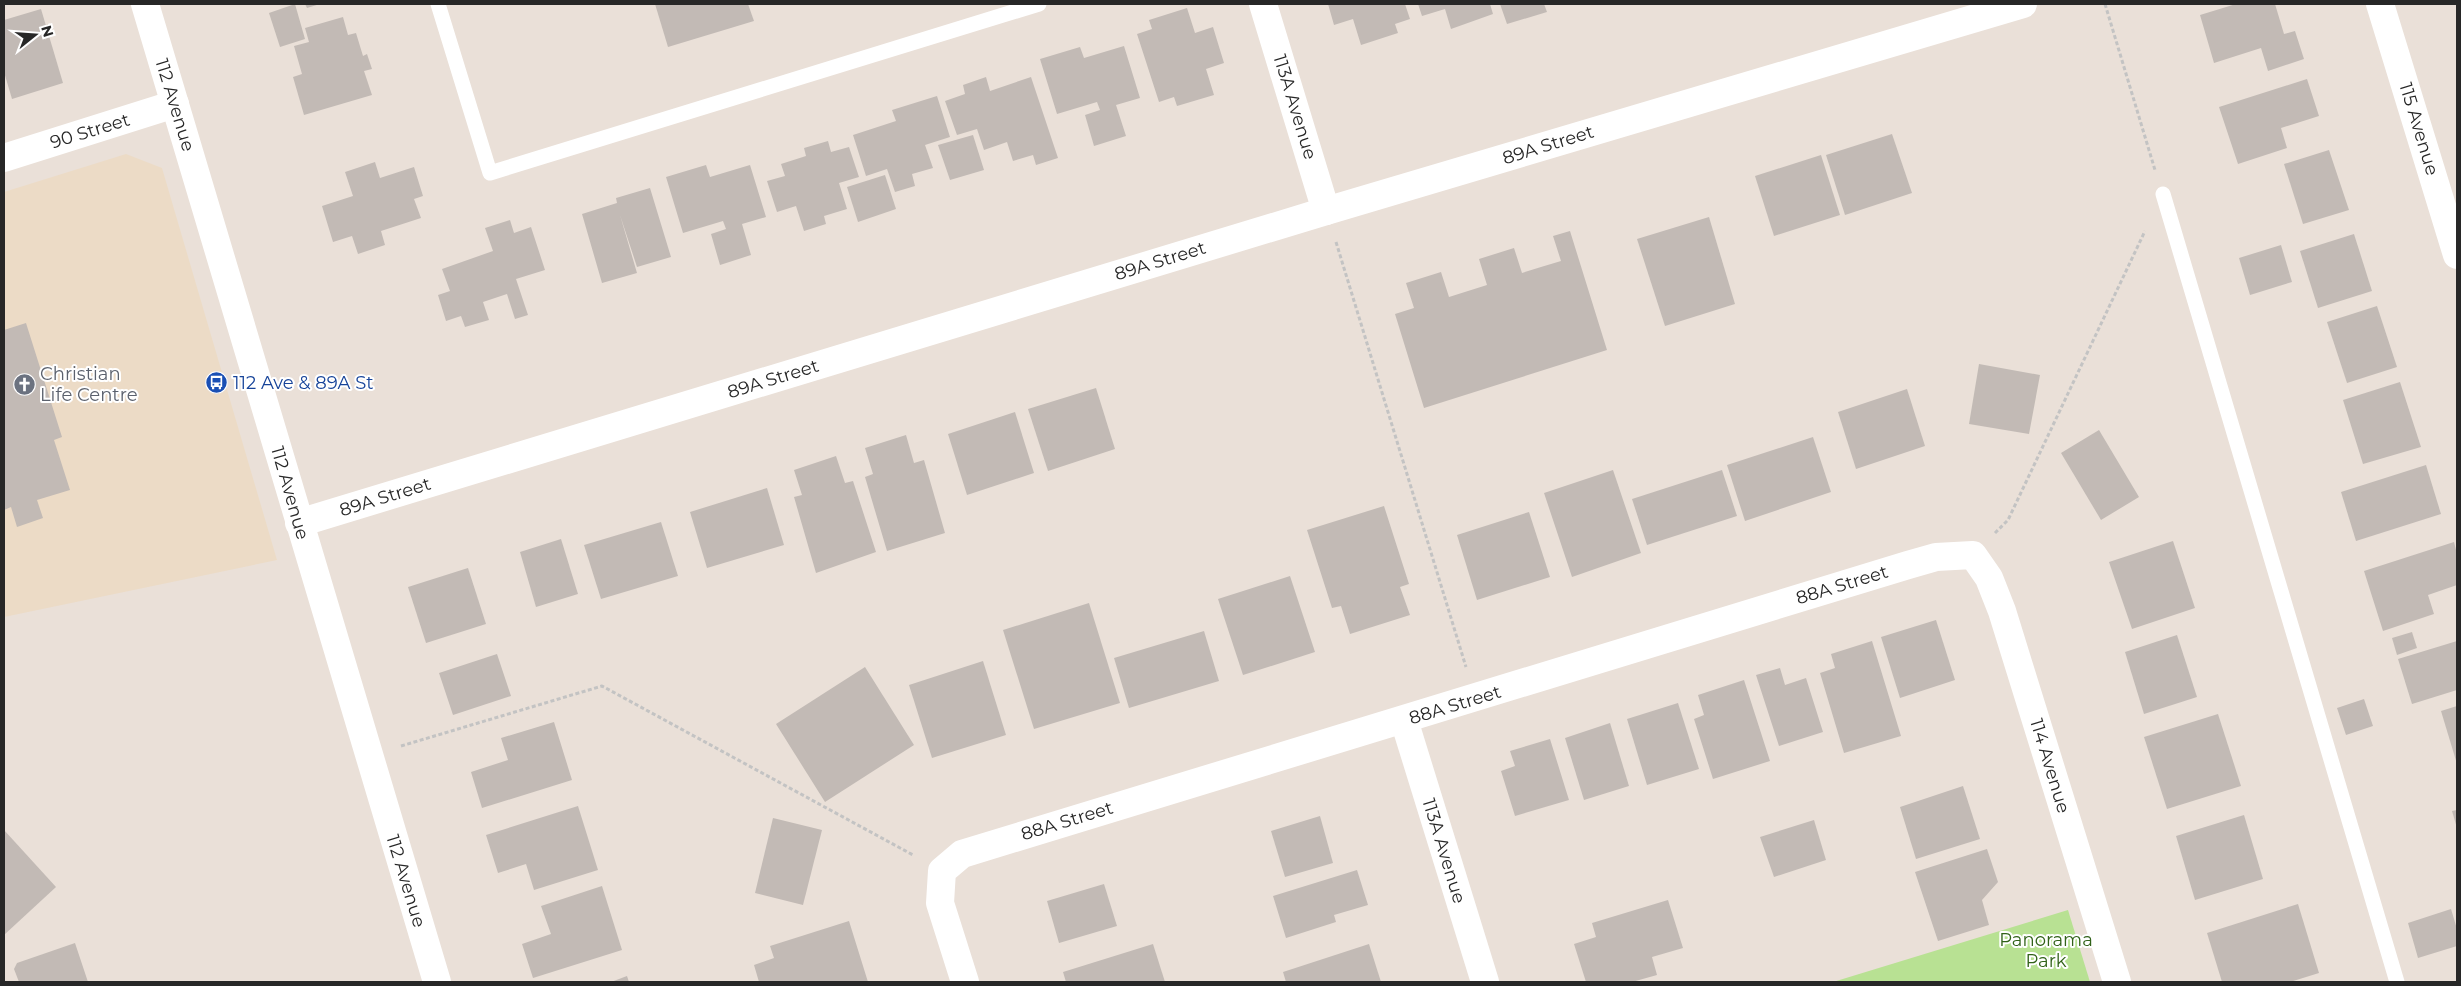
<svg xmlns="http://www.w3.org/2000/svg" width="2461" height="986" font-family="Montserrat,sans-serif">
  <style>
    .education { fill: #ecdbc6 }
    .green { fill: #b8e193 }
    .building { fill: #c2bab5 }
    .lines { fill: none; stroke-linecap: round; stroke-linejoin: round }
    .path { stroke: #c3c3c3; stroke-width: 3; stroke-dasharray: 4 2.5; stroke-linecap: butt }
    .lane { stroke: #fff; stroke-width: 15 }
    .street { stroke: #fff; stroke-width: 28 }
    .secondary { stroke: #fff; stroke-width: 28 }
    .labels { text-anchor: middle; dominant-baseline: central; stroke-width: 4; stroke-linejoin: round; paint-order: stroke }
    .street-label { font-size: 18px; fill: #272727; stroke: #fff }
    .worship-label { font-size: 18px; fill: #5b616d; stroke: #fff; text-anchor: start }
    .transit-label { font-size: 18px; fill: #164399; stroke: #fff; text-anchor: start }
    .park-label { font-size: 18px; fill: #316219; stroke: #fff }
  </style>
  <rect width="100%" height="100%" fill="#eae0d8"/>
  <path class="education" d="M126,154L162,168L277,560L4,617V192Z"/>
  <path class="green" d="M2068,910L2090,982H1833Z"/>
  <g class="building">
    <path d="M295,4L305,39L280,47L269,13Z"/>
    <path d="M305,4H320L307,8Z"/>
    <path d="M655,4H748L754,21L668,47Z"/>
    <path d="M1328,4H1405L1410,19L1395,24L1398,33L1361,45L1353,19L1334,25Z"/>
    <path d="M1418,4H1490L1493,14L1451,29L1445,9L1422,16Z"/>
    <path d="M1500,4H1544L1547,12L1507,24Z"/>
    <path d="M2236,4H2275L2284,34L2295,31L2304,59L2268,71L2261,48L2214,63L2200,15Z"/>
    <path d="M1187,8L1195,33L1213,27L1224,63L1206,69L1214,95L1177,106L1174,97L1159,102L1137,34L1152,29L1149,20Z"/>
    <path d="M41,9L63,83L12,99L4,72V20Z"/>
    <path d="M343,17L348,35L356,33L363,56L367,54L372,69L364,71L372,95L304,115L293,77L302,74L294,46L309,42L305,28Z"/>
    <path d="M1124,46L1140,98L1116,105L1126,136L1094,146L1085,115L1100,110L1097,102L1057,114L1040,59L1080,47L1084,58Z"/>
    <path d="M986,77L990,91L1031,77L1058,158L1036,165L1033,155L1013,161L1007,142L984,150L977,129L957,135L945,101L965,94L963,85Z"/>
    <path d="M2307,79L2319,116L2281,128L2287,148L2238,164L2219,107Z"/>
    <path d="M937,96L950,137L925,145L933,168L912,174L915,186L895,192L887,169L866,176L853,135L896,121L892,110Z"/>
    <path d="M1892,134L1912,193L1845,215L1826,155Z"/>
    <path d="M973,135L984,170L950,180L938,145Z"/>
    <path d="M828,141L831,152L849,147L859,177L839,183L847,209L824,216L826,224L804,231L796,206L777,212L767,181L785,176L781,164L806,156L804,148Z"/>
    <path d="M2329,150L2349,210L2303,224L2284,164Z"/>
    <path d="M1821,155L1840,215L1774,236L1755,176Z"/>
    <path d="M375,162L380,178L414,167L423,196L414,199L421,218L381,231L385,245L358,254L352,236L333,242L322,206L353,196L345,172Z"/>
    <path d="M706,165L710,177L750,165L766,217L742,224L751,255L720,265L711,234L726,229L723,221L683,233L666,177Z"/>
    <path d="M885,175L896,209L858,222L847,187Z"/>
    <path d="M650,188L671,257L637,267L620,215L637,273L602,283L582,214L617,203L616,198Z"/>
    <path d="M1709,217L1735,304L1665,326L1637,239Z"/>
    <path d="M510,220L514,233L531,227L545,270L516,279L528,315L515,319L507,294L483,302L489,320L465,327L461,316L446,321L438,295L450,291L442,269L493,251L485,228Z"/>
    <path d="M1570,231L1607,350L1424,408L1395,314L1414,308L1406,283L1441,272L1449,297L1487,285L1479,259L1514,248L1522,273L1541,267L1561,261L1553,236Z"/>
    <path d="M2354,234L2372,291L2318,308L2300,251Z"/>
    <path d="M2281,245L2292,282L2250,295L2239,258Z"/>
    <path d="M2377,306L2397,367L2347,383L2327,322Z"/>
    <path d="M26,323L62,437L54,440L70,490L37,500L43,518L17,527L11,507L4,510V330Z"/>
    <path d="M1979,364L2040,375L2029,434L1969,424Z"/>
    <path d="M2400,382L2421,447L2363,464L2343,400Z"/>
    <path d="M1096,388L1115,449L1048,471L1028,409Z"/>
    <path d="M1907,389L1925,446L1856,469L1838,412Z"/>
    <path d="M1015,412L1034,473L967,495L948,434Z"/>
    <path d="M2099,430L2139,497L2101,520L2061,453Z"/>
    <path d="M906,435L914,463L924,460L945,533L887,551L865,477L873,474L865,448Z"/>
    <path d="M1813,437L1831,492L1745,521L1727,465Z"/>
    <path d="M836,456L845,483L853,481L876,552L816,573L794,497L802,495L794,470Z"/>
    <path d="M2426,465L2441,514L2356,541L2341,492Z"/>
    <path d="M1613,470L1641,553L1572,577L1544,493Z"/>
    <path d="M1722,470L1737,516L1647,545L1632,499Z"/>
    <path d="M767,488L784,545L707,568L690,512Z"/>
    <path d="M1384,506L1409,584L1400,587L1410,615L1350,634L1341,606L1332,608L1307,530Z"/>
    <path d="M1529,512L1550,577L1477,600L1457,535Z"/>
    <path d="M661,522L678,576L601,599L584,545Z"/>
    <path d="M561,539L578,594L536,607L520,552Z"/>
    <path d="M2173,541L2195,608L2132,629L2109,562Z"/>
    <path d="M2454,542L2457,554V585L2428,595L2434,614L2383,631L2364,571Z"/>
    <path d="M468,568L486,624L426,643L408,587Z"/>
    <path d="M1290,576L1315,652L1243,675L1218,599Z"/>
    <path d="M1089,603L1120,703L1034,729L1003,630Z"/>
    <path d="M1936,620L1955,680L1900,698L1881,637Z"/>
    <path d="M1204,631L1219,681L1129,708L1114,658Z"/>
    <path d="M2412,632L2417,648L2397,655L2392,638Z"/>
    <path d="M2177,635L2197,697L2144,714L2125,652Z"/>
    <path d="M1872,641L1901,736L1844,753L1820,673L1835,668L1831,654Z"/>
    <path d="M2457,641V690L2412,704L2398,659Z"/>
    <path d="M497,654L511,696L453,715L439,673Z"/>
    <path d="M983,661L1006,735L932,758L909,685Z"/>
    <path d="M865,667L914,745L825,802L776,724Z"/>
    <path d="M1780,668L1785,685L1806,678L1823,732L1779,746L1756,675Z"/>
    <path d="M1744,680L1770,761L1713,779L1694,719L1704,715L1698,695Z"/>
    <path d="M2364,699L2373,726L2346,735L2337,708Z"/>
    <path d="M1678,703L1699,769L1647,785L1627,719Z"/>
    <path d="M2457,706V764L2441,711Z"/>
    <path d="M2218,714L2241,786L2167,809L2144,737Z"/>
    <path d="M554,722L572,780L482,808L471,772L508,760L501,738Z"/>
    <path d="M1610,723L1629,786L1584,800L1565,738Z"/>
    <path d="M1550,739L1569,800L1515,816L1501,771L1515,766L1510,751Z"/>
    <path d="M1963,786L1980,839L1916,859L1900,807Z"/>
    <path d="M578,806L598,870L534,890L526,864L498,873L486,835Z"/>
    <path d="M2457,810V828L2452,811Z"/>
    <path d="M2244,815L2263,879L2195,900L2176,836Z"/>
    <path d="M1320,816L1333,863L1285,877L1271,831Z"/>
    <path d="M773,818L822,830L803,905L755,893Z"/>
    <path d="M1814,820L1826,860L1774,877L1760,837Z"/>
    <path d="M4,830L56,887L4,935Z"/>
    <path d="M1987,849L1998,882L1982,900L1989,925L1938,941L1915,872Z"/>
    <path d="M1357,870L1368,905L1334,915L1336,922L1286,938L1273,896Z"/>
    <path d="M1104,884L1117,926L1059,943L1047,901Z"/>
    <path d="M602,886L622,950L533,978L522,944L551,934L541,906Z"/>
    <path d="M1668,900L1683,948L1652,957L1657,975L1632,982H1586L1574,944L1596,937L1592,923Z"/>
    <path d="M2298,904L2319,973L2290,982H2222L2207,933Z"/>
    <path d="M2451,909L2457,929V946L2418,958L2408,923Z"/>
    <path d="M849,921L868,982H759L754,965L774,958L770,946Z"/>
    <path d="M75,943L88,982H19L14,969L17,963Z"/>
    <path d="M1153,944L1165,982H1066L1063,972Z"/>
    <path d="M1369,944L1381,982H1286L1283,972Z"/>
    <path d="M627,976L629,982H611Z"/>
  </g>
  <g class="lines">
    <g class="path">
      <path d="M2105,4L2155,170"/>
      <path d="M1336,242L1466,667"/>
      <path d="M1995,533L2008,520L2145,231"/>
      <path d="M401,746L602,686L913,855"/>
    </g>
    <g class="lane">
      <path d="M438,4L490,173L1039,4"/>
      <path d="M2163,194L2397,982"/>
    </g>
    <g class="street">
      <path d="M1263,4L1326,211"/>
      <path d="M2380,4L2457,255"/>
      <path d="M4,158L175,104"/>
      <path d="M299,523L1326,211L2023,4"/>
      <path d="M1404,720L1485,982"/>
      <path d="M965,982L940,903L942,871L962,854L1908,565L1936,557L1973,555L1989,578L2002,611L2117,982"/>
    </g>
    <path class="secondary" d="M145,4L437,982"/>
  </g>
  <defs>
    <symbol id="bus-disc" viewBox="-11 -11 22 22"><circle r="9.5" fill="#1a4fb4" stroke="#fff"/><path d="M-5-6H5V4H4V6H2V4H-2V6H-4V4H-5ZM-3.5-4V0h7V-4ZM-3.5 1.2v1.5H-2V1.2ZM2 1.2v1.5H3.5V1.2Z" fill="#fff"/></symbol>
    <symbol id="church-disc" viewBox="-11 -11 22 22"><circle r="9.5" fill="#6b7280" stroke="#fff"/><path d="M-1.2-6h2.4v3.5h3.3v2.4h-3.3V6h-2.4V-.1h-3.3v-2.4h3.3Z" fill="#fff"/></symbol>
  </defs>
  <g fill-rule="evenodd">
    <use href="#bus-disc" x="204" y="370" width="25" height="25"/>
    <use href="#church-disc" x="12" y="372" width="25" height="25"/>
  </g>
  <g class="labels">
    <g class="street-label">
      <text transform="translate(175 105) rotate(73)">112 Avenue</text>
      <text transform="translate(1295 107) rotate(73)">113A Avenue</text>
      <text transform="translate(2419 129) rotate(73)">115 Avenue</text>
      <text transform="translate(90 131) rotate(-17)">90 Street</text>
      <text transform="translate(1548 145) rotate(-17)">89A Street</text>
      <text transform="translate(1160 261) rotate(-17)">89A Street</text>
      <text transform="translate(773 379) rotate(-17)">89A Street</text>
      <text transform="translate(290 493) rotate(74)">112 Avenue</text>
      <text transform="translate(385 497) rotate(-17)">89A Street</text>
      <text transform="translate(1842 585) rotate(-17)">88A Street</text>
      <text transform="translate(1455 705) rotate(-17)">88A Street</text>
      <text transform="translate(2050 766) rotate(73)">114 Avenue</text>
      <text transform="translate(1067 821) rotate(-17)">88A Street</text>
      <text transform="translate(1444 851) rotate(73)">113A Avenue</text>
      <text transform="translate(406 881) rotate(73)">112 Avenue</text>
    </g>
    <g class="worship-label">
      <text x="40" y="374">Christian<tspan x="40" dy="21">Life Centre</tspan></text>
    </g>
    <g class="transit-label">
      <text x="233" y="383">112 Ave &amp; 89A St</text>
    </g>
    <g class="park-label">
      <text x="2046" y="940">Panorama<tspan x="2046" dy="21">Park</tspan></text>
    </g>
  </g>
  <rect width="2461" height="986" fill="none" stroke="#272727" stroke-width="10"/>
  <g transform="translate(35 35) rotate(73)" stroke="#ffffff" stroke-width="4" paint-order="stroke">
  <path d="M0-4L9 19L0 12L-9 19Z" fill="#272727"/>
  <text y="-8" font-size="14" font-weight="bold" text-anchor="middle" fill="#272727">N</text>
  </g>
</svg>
